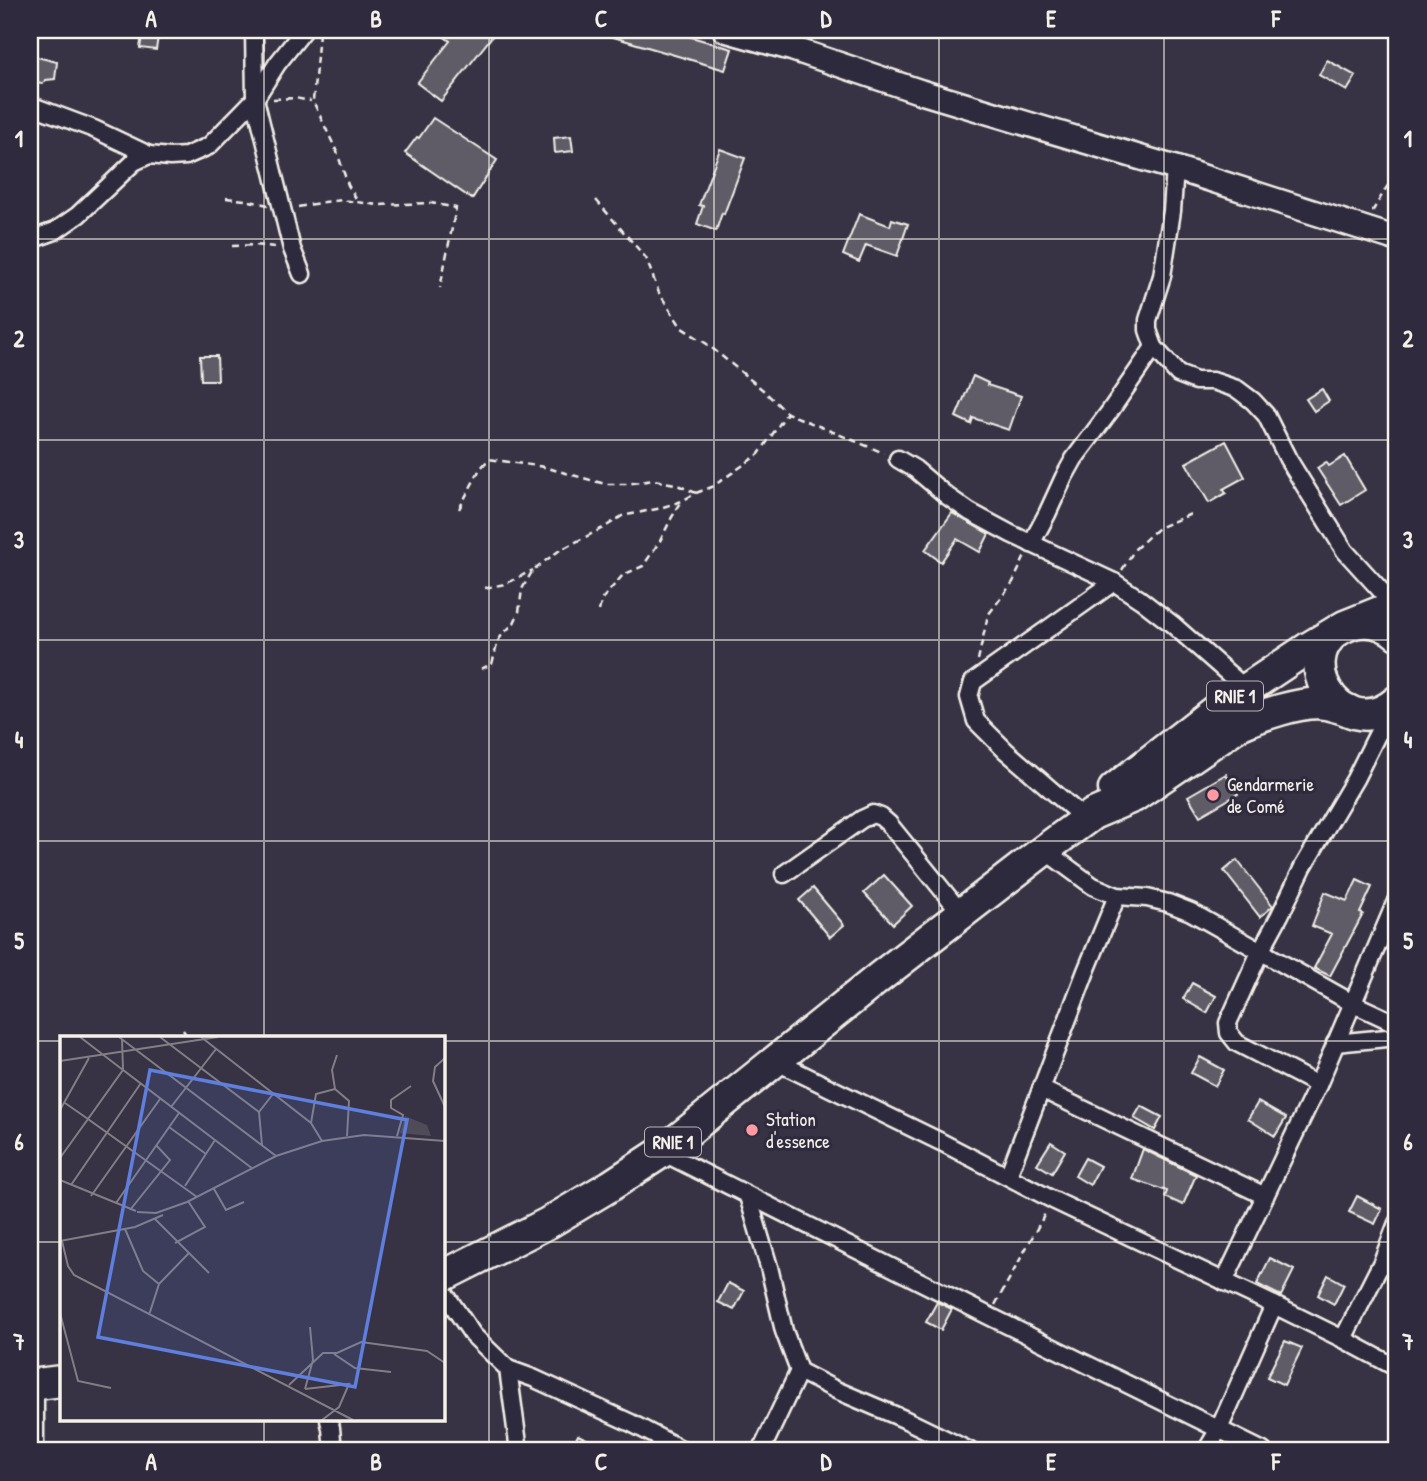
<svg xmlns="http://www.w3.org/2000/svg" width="1427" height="1481" font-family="'Patrick Hand',sans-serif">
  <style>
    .building { fill: #5f5c67; stroke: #f4f1e8; stroke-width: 2 }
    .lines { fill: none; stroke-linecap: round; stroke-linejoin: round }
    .street-casing { stroke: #f4f1e8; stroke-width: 21 }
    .secondary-casing { stroke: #f4f1e8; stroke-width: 28 }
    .highway-casing { stroke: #f4f1e8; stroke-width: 35 }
    .path { stroke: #f4f1e8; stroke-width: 2.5; stroke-dasharray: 7 5; stroke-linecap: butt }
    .street { stroke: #2f2a3d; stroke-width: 16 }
    .secondary { stroke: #2f2a3d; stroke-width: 23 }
    .highway { stroke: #2f2a3d; stroke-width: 30 }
    .grid { fill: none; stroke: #f4f1e8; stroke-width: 2; stroke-opacity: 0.55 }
    .poi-dot { fill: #ff9aa2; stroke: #2f2a3d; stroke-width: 2.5 }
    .labels { text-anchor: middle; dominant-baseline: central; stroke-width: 6; stroke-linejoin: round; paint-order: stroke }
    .shield { fill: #2f2a3d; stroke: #b9b5b5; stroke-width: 2 }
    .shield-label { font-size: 18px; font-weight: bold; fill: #f4f1e8 }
    .poi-label { font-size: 19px; fill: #f4f1e8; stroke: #2f2a3d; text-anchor: start }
    .inset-road { fill: none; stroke: #837e86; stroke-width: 2 }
    .view { fill: #5e7fdd; fill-opacity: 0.15; stroke: #5e7fdd; stroke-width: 3.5 }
    .inset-edge { fill: none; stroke: #f4f1e8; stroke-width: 3.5 }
    .neatline { fill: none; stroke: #f4f1e8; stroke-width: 2.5 }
    .grid-label { font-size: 23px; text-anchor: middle; font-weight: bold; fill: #f4f1e8 }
  </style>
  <rect width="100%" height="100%" fill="#373244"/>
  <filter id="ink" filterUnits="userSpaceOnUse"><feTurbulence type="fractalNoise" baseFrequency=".0143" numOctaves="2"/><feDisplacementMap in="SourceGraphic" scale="14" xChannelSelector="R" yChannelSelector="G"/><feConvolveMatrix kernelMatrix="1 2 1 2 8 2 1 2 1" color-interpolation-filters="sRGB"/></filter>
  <g filter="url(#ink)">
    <g class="building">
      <path d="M143,30H159L156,50L140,48Z"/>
      <path d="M435,30H497L441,101L417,83L450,41Z"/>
      <path d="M601,30H668L732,49L725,70L600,33Z"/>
      <path d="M33,56L57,62L55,79L46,80L42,84L30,82Z"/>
      <path d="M1327,60L1356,76L1347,91L1319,75Z"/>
      <path d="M433,118L497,160L472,199L405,153L417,137L419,138Z"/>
      <path d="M571,136L573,151L555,153L554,138Z"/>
      <path d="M720,149L745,158L724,214L722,213L716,231L697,224L703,206L699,205Z"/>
      <path d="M859,214L890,226L892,219L908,224L897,256L866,245L859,262L843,255Z"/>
      <path d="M200,356H217L218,380H201Z"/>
      <path d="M973,376L988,383L987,385L1021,396L1009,430L973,418L971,424L956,417Z"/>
      <path d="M1322,389L1329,401L1314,411L1306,399Z"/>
      <path d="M1226,441L1245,477L1223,489L1226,493L1209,503L1186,463Z"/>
      <path d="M1345,456L1365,490L1341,505L1317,468L1326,462L1329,466Z"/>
      <path d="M952,513L989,534L980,552L957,539L941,562L925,550Z"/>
      <path d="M1226,774L1238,794L1200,816L1188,796Z"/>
      <path d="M1237,860L1273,906L1260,917L1224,871Z"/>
      <path d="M884,875L912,906L893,924L864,893Z"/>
      <path d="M1357,880L1372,887L1360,913L1363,914L1330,976L1314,968L1332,934L1312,926L1325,892L1347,901Z"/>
      <path d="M813,888L844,925L830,937L799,900Z"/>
      <path d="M1192,983L1216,996L1207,1013L1183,999Z"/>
      <path d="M1200,1057L1224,1070L1215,1086L1191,1073Z"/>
      <path d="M1258,1102L1286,1118L1275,1136L1248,1119Z"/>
      <path d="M1141,1106L1162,1117L1155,1130L1134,1118Z"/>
      <path d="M1051,1142L1065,1151L1052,1173L1037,1164Z"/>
      <path d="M1143,1149L1196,1175L1183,1205L1165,1197L1167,1191L1132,1179Z"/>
      <path d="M1085,1158L1100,1166L1090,1185L1075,1176Z"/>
      <path d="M1357,1196L1382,1209L1375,1224L1349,1212Z"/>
      <path d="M1270,1258L1294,1270L1281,1296L1257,1284Z"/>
      <path d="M1328,1275L1344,1284L1334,1304L1318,1295Z"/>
      <path d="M728,1283L744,1291L734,1310L718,1302Z"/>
      <path d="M937,1302L952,1309L941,1330L926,1322Z"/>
      <path d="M1285,1341L1302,1348L1284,1385L1267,1377Z"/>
      <path d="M578,1435L612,1451H570Z"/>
    </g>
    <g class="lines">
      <defs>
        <g id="street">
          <path d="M254,30L255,99L292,249L302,274"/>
          <path d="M30,105L94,129L149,155"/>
          <path d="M1175,168L1172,211L1162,276L1148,320V330L1154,347L1178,374L1196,381H1213L1237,389L1253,401L1266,415L1288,459L1345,551L1395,606"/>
          <path d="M30,240L55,231L78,215L134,162L149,155L170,157L186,156L209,146L255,99L277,64L304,30"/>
          <path d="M898,459L915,469L947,496L970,512L1011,534L1114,582L1141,600L1172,624L1246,689"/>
          <path d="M1031,544L1047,514L1064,477L1074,459L1110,411L1154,347"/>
          <path d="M1086,820L1006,751L976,721L969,697L973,682L1114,582"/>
          <path d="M1044,850L1093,886L1117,896L1147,898L1168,903L1191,912L1352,1003L1397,1024"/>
          <path d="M784,874L862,819L873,814L881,817L889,824L962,914"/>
          <path d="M1335,1043L1397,1037"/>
          <path d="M775,1061L941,1142L1053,1200L1274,1305L1343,1339L1397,1368"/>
          <path d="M1318,1085L1237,1043L1229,1033L1228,1023L1260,952L1280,915L1303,867L1355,779L1387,715"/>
          <path d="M1041,1089L1265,1196"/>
          <path d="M662,1152L989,1316L1263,1451"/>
          <path d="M1008,1176L1086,971L1117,896"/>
          <path d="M748,1196L769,1267L784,1331L799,1371L836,1390L904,1419L970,1451"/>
          <path d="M1224,1282L1318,1085L1397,899"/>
          <path d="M443,1291L473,1335L508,1369L533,1378L631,1423L685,1451"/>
          <path d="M1343,1339L1382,1262L1397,1223"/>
          <path d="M508,1369L519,1451"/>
          <path d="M35,1385V1451"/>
          <path d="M329,1420L331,1428L333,1451"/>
          <path d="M761,1451L799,1371"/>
          <path d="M1206,1451L1219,1429L1274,1305"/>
        </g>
        <path id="secondary" d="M725,30L793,49L921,92L1175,168L1397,239"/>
        <g id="highway">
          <path d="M1397,634C1384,623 1368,619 1351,624C1282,648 1340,751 1397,701"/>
          <path d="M1114,789L1218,708L1308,648L1345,626L1397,605"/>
          <path d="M443,1276L548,1223L610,1186L662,1152L881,976L1044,850L1093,814L1133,797L1237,726C1258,716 1303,700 1325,704C1333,705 1340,708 1348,710"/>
          <path d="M30,1385L61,1381"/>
        </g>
      </defs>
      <use href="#street" class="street-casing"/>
      <use href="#secondary" class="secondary-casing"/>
      <use href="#highway" class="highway-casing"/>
      <g class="path">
        <path d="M319,33L313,101L337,152L348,185L358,202"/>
        <path d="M273,99L295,98L311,101"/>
        <path d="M226,198L245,200L268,205"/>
        <path d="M596,200L646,258L659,293L682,328L707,344L763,390L787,413L884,453"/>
        <path d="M298,207L324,202L342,200L378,205L431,203L456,208L440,288"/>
        <path d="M1372,212L1397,170"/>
        <path d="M232,246L254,245L275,247"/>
        <path d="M696,493L712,487L759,454L787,413"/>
        <path d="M459,509L480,469L489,459L544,467L605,484H627L654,480L675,484L696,493L682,501L657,509L622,516L605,527L560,550L533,570L522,589L519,612L514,623L502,635L498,641L492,664L481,669"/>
        <path d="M1122,570L1135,549L1158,528L1191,514"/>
        <path d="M485,588L505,584L533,570"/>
        <path d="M599,611L602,599L623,575L643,566L660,541L672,517L682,501"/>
        <path d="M978,660L988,615L1013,582L1025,556"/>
        <path d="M183,1030L188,1038"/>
        <path d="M995,1305L1046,1212"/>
      </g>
      <use href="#street" class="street"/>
      <use href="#secondary" class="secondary"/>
      <use href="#highway" class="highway"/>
    </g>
  </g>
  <path class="grid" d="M264,30V1038M489,30V1451M714,30V1451M939,30V1451M1164,30V1451M30,239H1397M30,440H1397M30,640H1397M30,841H1397M30,1041H61M443,1041H1397M30,1242H61M443,1242H1397M264,1420V1451"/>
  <g class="poi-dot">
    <circle cx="1213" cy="795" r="7"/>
    <circle cx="752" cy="1130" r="7"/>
  </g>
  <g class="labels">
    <g class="shield">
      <rect x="1207" y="681.5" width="56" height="29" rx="5"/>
      <rect x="645" y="1127.5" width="56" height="29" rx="5"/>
    </g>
    <g class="shield-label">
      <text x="1235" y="696">RNIE 1</text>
      <text x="673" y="1142">RNIE 1</text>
    </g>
    <g class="poi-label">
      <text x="1227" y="784">Gendarmerie<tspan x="1227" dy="22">de Comé</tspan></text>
      <text x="766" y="1119">Station<tspan x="766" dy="22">d'essence</tspan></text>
    </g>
  </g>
  <g transform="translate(60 1036)">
    <rect width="385" height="385" fill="#373244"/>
    <path d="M345,80L367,89L371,100L340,97Z" fill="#504b59"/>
    <path class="inset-road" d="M20,1L63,34M59,1L216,120M100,1L199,76M141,1L251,87L262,105M62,3L63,34M277,19L272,34L275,53L289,65L287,100M385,22L375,31L373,45L385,71M0,25L158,1M111,71L156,13M0,74L29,22M251,87L256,58L275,53M109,91L146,118M337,100L343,79L331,72V64L351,50M202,109L199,76L213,58M0,122L28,83L5,67M0,144L76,175M11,149L81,47M125,150L155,104M154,153L166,174L184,166M31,160L100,63M137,161L28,83L63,34L193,133M56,167L119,77M70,174L110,124L96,109M77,176L96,177L127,166L216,120L262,105L304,99L385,105M95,183L149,237M65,193L83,235L99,248L89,279M0,205L75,191L103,179M2,205L8,230L14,239L293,384M115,207L145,191L128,165M99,248L129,217M0,277L18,345L51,352M274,318L295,332L331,336M229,349L263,317H277L301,306L367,315L385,327M245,353L289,348L279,371L262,384M245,353L253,324L250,291"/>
    <path class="view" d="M90,34L347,84L295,351L38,301Z"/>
    <rect width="385" height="385" class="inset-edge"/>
  </g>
  <rect width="1427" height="1481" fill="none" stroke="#2f2a3d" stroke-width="77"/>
  <rect x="38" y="38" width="1350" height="1404" class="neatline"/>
  <g class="grid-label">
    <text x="151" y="27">A</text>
    <text x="376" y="27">B</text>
    <text x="601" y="27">C</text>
    <text x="826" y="27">D</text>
    <text x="1051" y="27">E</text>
    <text x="1276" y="27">F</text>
    <text x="19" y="147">1</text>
    <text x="1408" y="147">1</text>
    <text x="19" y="347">2</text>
    <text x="1408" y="347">2</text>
    <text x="19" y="548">3</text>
    <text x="1408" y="548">3</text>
    <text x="19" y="748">4</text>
    <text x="1408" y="748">4</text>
    <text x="19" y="949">5</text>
    <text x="1408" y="949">5</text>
    <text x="19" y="1150">6</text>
    <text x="1408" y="1150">6</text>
    <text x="19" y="1350">7</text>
    <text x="1408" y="1350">7</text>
    <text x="151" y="1470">A</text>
    <text x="376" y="1470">B</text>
    <text x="601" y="1470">C</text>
    <text x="826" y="1470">D</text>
    <text x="1051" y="1470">E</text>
    <text x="1276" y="1470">F</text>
  </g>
</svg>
